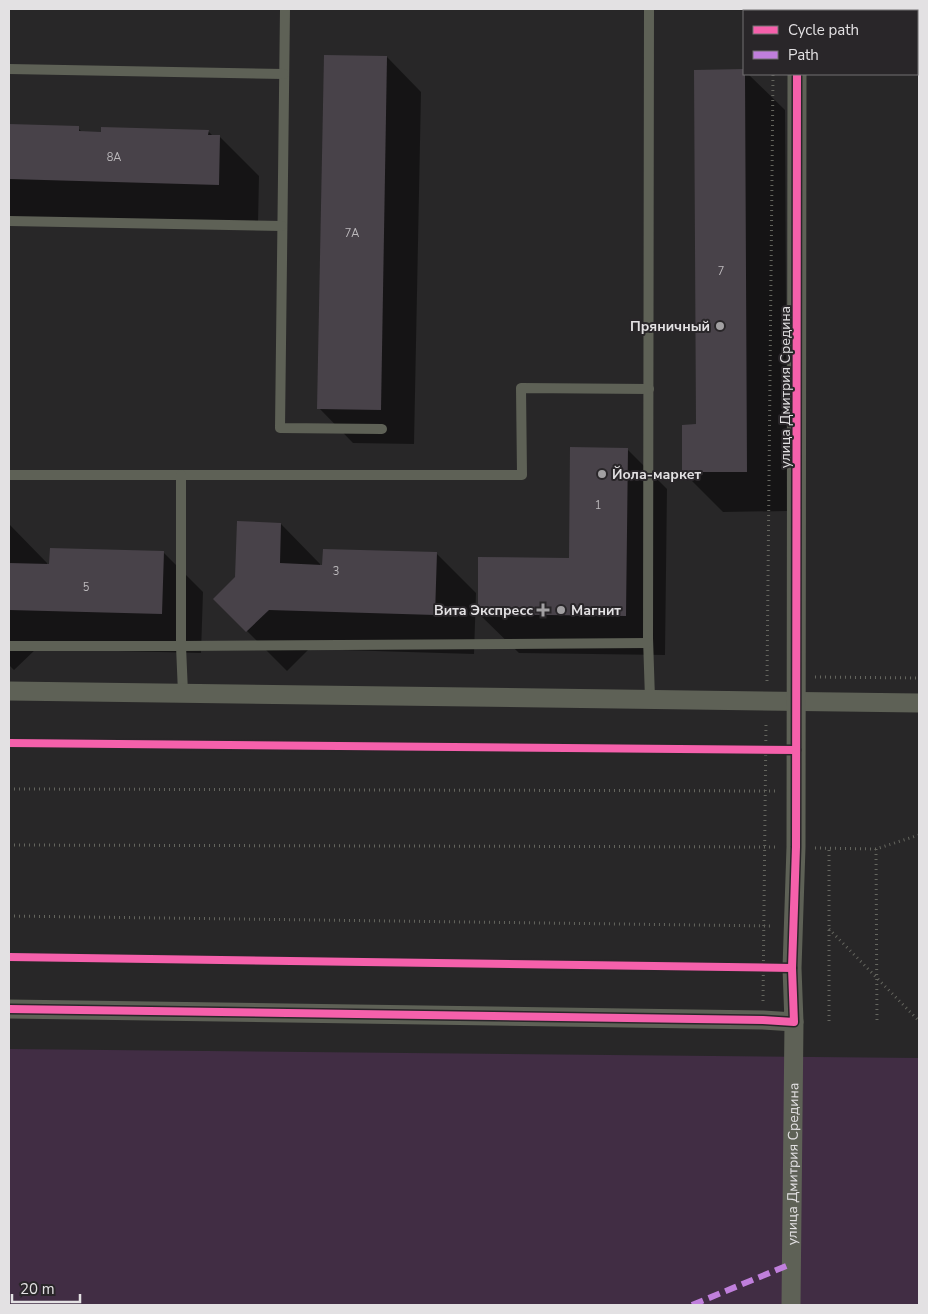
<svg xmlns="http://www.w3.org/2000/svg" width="928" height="1314" font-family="'Nunito Sans',sans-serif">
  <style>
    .green { fill: #412d44 }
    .shadow { fill: #0007 }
    .building { fill: #484249 }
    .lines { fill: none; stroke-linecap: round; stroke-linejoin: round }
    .path { stroke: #64655e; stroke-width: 3; stroke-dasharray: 1 4; stroke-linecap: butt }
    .service { stroke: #5e6156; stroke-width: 10 }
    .minor { stroke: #5e6156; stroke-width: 19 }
    .quiet { stroke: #c07fdc; stroke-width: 6; stroke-dasharray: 12 6; stroke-linecap: butt }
    .cycleway-casing { stroke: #292629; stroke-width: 11 }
    .cycleway { stroke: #f560ab; stroke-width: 8 }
    .poi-dot { fill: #a2a0a2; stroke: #292629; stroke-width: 2 }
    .labels { text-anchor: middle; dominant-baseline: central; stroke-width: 4; stroke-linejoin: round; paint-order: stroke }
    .number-label { font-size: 11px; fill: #bcb9bc }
    .poi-label { font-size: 14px; font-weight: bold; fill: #e3e1e3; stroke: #292629; text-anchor: end }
    .street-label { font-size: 14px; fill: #e3e1e3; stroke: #292629 }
  </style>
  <rect width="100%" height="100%" fill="#282728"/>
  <path class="green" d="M9,1049L919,1058V1305H9Z"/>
  <g class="shadow">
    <path d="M387,57L421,92L414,444L353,443L319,408Z"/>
    <path d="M695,71H744V74H748L785,110L787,511L723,512L683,472L697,426Z"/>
    <path d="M9,126L78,128L83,133L208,131L213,136H219L259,176L258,224L9,217Z"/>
    <path d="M627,449L667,489L665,655L519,653L479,614L570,559Z"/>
    <path d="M9,524L47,563V565L163,552L203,592L201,653L36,649L14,670L9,665Z"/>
    <path d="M281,524L320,564V566L436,553L476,593L474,654L309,649L287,671L215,599L236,578Z"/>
  </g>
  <g class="building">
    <path d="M324,55L387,56L381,410L317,409Z"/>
    <path d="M744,69V74H745L747,472H682V425L696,424L694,70Z"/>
    <path d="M9,124L79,126V131L101,132V127L209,130L208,135H220L219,185L9,179Z"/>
    <path d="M570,447L628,448L626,616L478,614V557L569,558Z"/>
    <path d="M237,521L281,523L280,563L322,565L323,549L437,552L435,615L269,610L246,632L213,599L235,577Z"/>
    <path d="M50,548L164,551L162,614L9,610V563L49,564Z"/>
  </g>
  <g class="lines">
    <g class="path">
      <path d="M774,11V9"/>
      <path d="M815,677L919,678"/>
      <path d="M767,681L773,74"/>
      <path d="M9,789L775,791"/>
      <path d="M9,845L776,847"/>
      <path d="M815,848L876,849L919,835"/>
      <path d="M876,849L877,1023"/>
      <path d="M9,916L773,926"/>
      <path d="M829,929L919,1021"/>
      <path d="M763,1001L766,722"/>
      <path d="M829,1021V848"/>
    </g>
    <g class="service">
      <path d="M285,9L280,428L382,429"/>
      <path d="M649,9L648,638L650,699"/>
      <path d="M9,69L284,74"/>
      <path d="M9,221L282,226"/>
      <path d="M9,475H522L521,388L649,389"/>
      <path d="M181,475V646L183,693"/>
      <path d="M9,646H181L648,643"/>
    </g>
    <g class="minor">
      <path d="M797,11V9"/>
      <path d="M9,691L919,703"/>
      <path d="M9,1009L763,1020L794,1022L792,968L796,847L797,74"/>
      <path id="s1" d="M791,1305L794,1022"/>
    </g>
    <path class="quiet" d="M692,1305L791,1264"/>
    <defs>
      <g id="cycleway">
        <path d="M9,743L796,750"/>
        <path d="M9,957L792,968"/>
        <path d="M9,1009L763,1020L794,1022L792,968L796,847L797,74"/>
      </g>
    </defs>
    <use href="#cycleway" class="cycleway-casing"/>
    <use href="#cycleway" class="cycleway"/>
  </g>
  <g class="poi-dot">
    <circle cx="720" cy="326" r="5"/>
    <circle cx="602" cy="474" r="5"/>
    <path d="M540.5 602.5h5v5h5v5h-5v5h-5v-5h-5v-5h5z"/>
    <circle cx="561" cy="610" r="5"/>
  </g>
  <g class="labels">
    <g class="number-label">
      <text x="114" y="157">8А</text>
      <text x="352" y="233">7А</text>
      <text x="721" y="271">7</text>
      <text x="598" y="505">1</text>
      <text x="336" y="571">3</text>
      <text x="86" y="587">5</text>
    </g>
    <g class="poi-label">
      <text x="710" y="326">Пряничный</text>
      <text x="612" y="474" text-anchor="start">Йола-маркет</text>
      <text x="533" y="610">Вита Экспресс</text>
      <text x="571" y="610" text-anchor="start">Магнит</text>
    </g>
    <g class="street-label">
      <text transform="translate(785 387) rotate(-90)">улица Дмитрия Средина</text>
      <text stroke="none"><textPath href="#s1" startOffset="141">улица Дмитрия Средина</textPath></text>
    </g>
  </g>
  <rect width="928" height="1314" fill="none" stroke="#e3e1e3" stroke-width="20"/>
  <rect x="743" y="10" width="175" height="65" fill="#292629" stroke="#737173"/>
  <rect x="753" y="26" width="25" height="8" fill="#f560ab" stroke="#737173"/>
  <text x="788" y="35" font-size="15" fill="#e3e1e3">Cycle path</text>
  <rect x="753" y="51" width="25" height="8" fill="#c07fdc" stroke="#737173"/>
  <text x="788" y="60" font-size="15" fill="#e3e1e3">Path</text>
  <path d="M12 1294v8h68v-8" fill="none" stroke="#e3e1e3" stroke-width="2.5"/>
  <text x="20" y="1294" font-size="15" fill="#e3e1e3" stroke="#292629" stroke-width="4" paint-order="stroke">20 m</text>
</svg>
